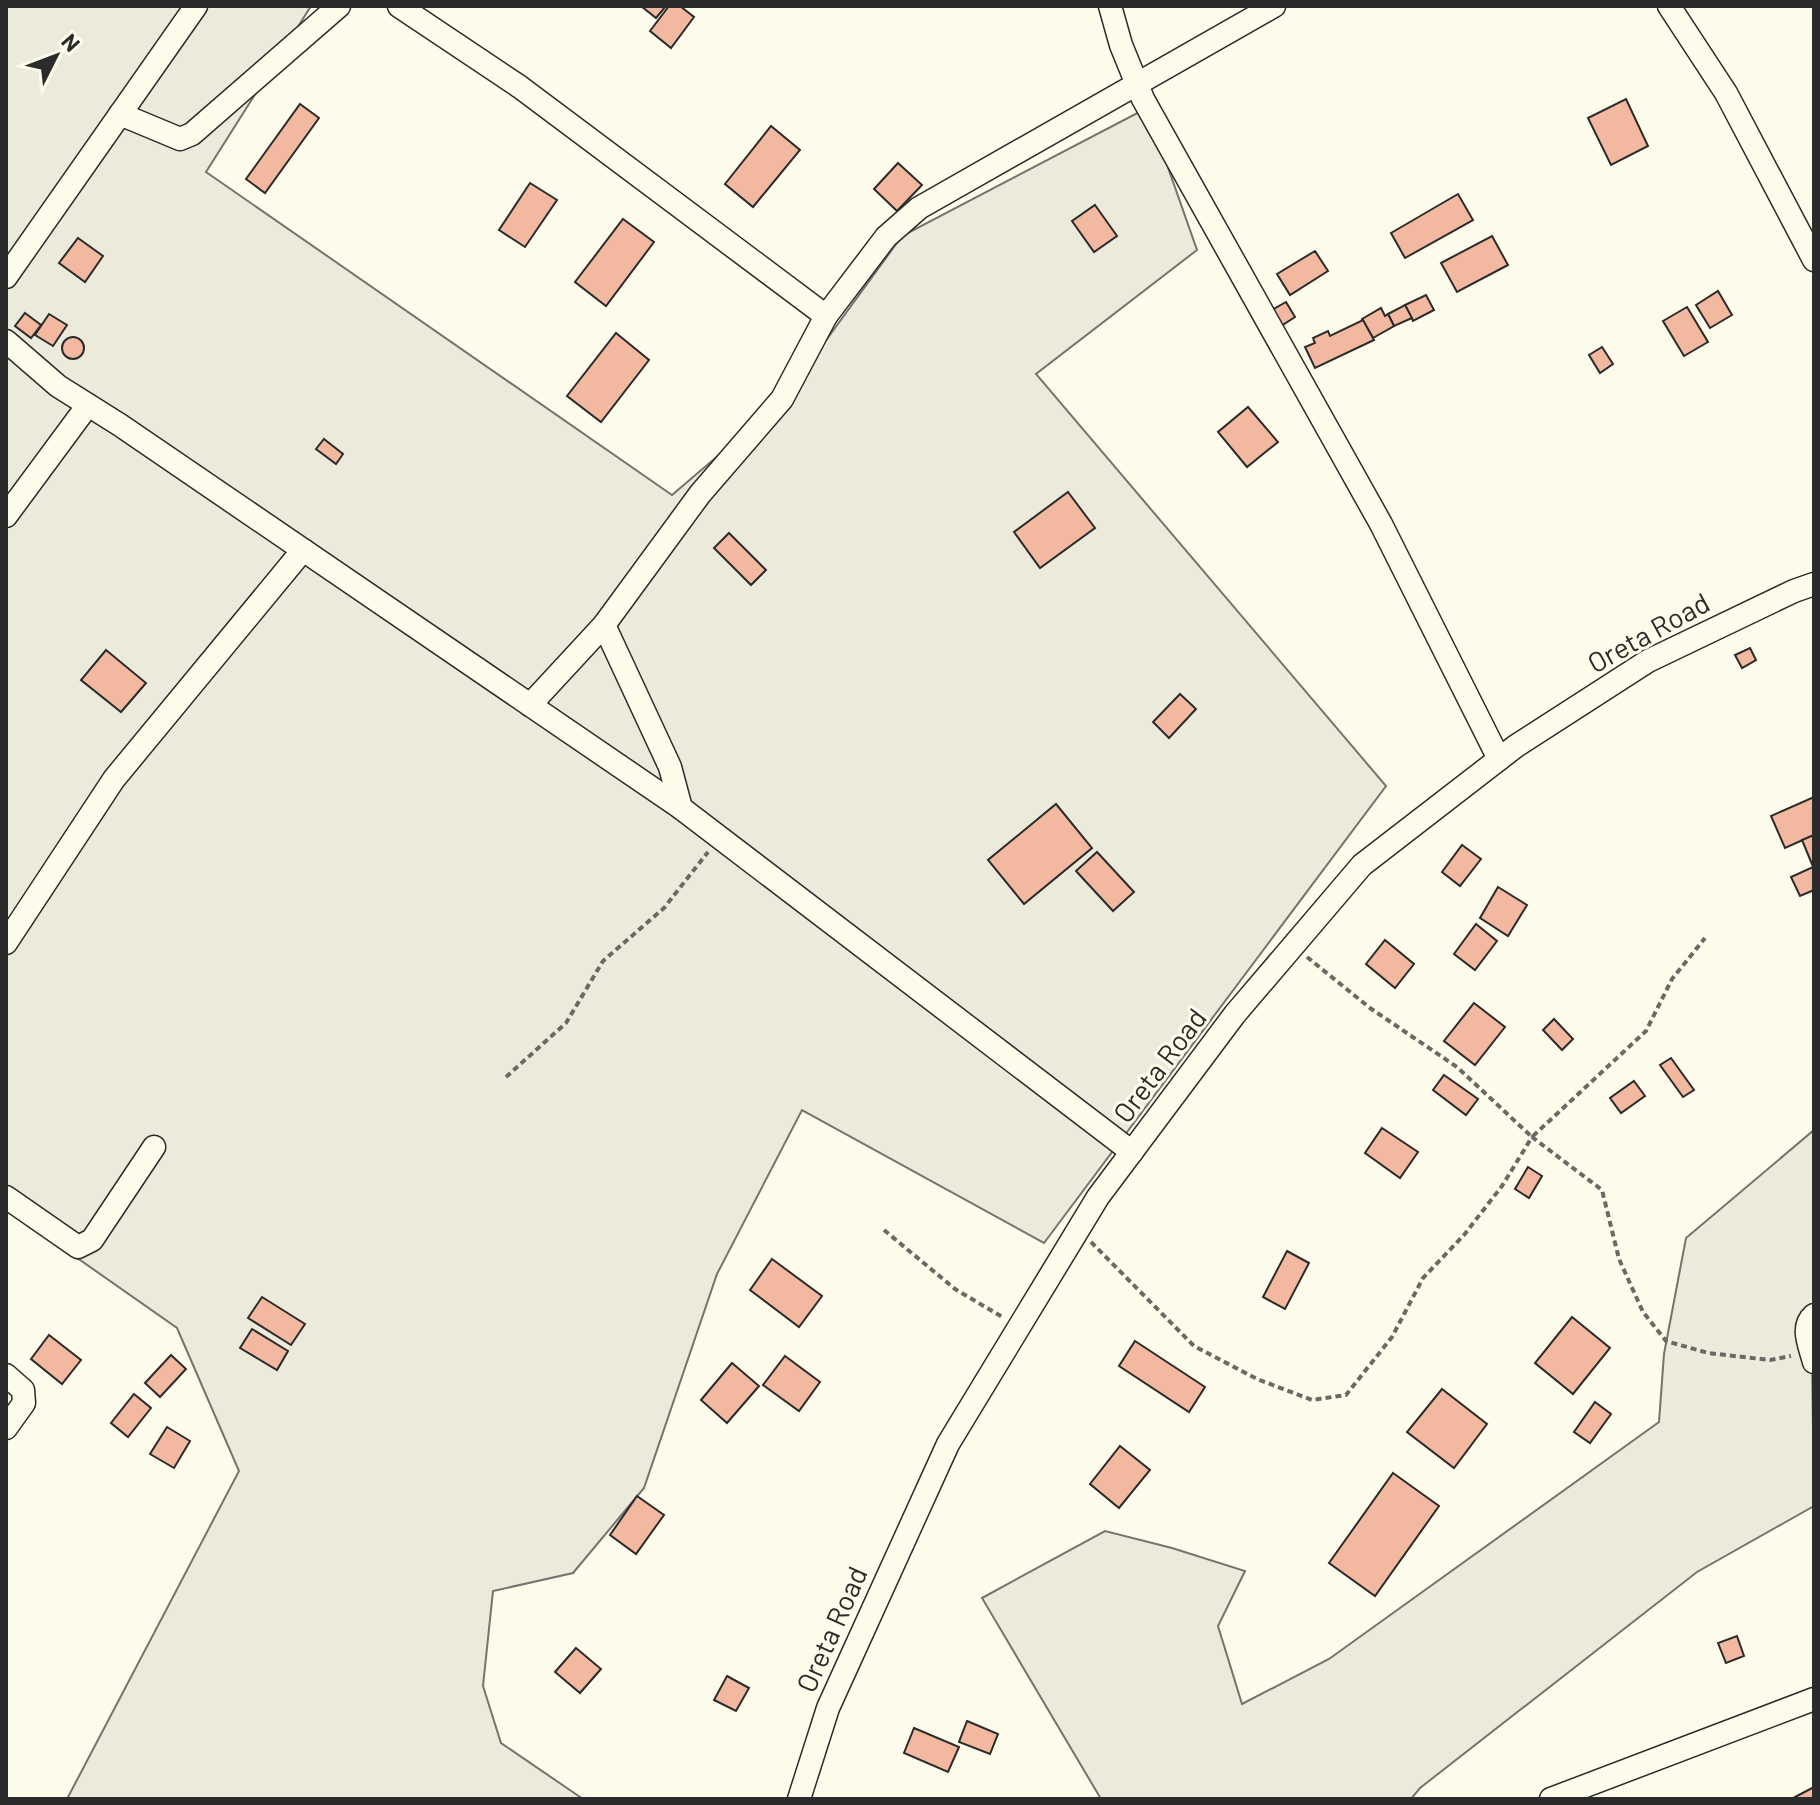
<svg xmlns="http://www.w3.org/2000/svg" width="1820" height="1805" font-family="Barlow,sans-serif">
  <style>
    .green { fill: #ecebdb; stroke: #74746e; stroke-width: 2 }
    .building { fill: #f2b8a0; stroke: #2b2b2b; stroke-width: 2 }
    .lines { fill: none; stroke-linecap: round; stroke-linejoin: round }
    .minor-casing { stroke: #2b2b2b; stroke-width: 25 }
    .path { stroke: #6a6964; stroke-width: 4; stroke-dasharray: 6 4; stroke-linecap: butt }
    .minor { stroke: #fdfbea; stroke-width: 22 }
    .labels { text-anchor: middle; dominant-baseline: central; stroke-width: 6; stroke-linejoin: round; paint-order: stroke }
    .street-label { font-size: 28px; fill: #2b2b2b; stroke: #fdfbea }
  </style>
  <rect width="100%" height="100%" fill="#fdfbea"/>
  <g class="green">
    <path d="M6,6H311L206,172L672,495L781,402L902,236L1147,108L1197,250L1036,374L1386,786L1044,1243L802,1110L717,1274L644,1488L573,1573L493,1591L483,1686L501,1743L583,1799H67L239,1471L177,1328L6,1208Z"/>
    <path d="M1814,1130V1348L1812,1353L1814,1506L1697,1572L1420,1788L1411,1799H1101L982,1598L1105,1531L1172,1548L1245,1571L1218,1626L1242,1704L1329,1659L1659,1422L1664,1354L1686,1238Z"/>
  </g>
  <g class="building">
    <path d="M641,6H666L656,18Z"/>
    <path d="M669,6H680L694,17L671,48L650,31Z"/>
    <path d="M1626,99L1648,146L1611,165L1588,118Z"/>
    <path d="M300,104L319,118L265,193L246,179Z"/>
    <path d="M771,126L800,150L753,207L725,184Z"/>
    <path d="M898,163L922,185L897,211L874,189Z"/>
    <path d="M530,183L557,200L525,247L499,230Z"/>
    <path d="M1458,194L1473,220L1405,258L1391,233Z"/>
    <path d="M1095,205L1117,236L1094,252L1072,221Z"/>
    <path d="M623,219L654,242L606,306L575,282Z"/>
    <path d="M1492,236L1508,265L1457,292L1441,263Z"/>
    <path d="M78,238L103,256L85,282L59,263Z"/>
    <path d="M1315,251L1328,271L1290,295L1277,274Z"/>
    <path d="M1718,291L1732,315L1710,328L1696,305Z"/>
    <path d="M1426,295L1434,310L1413,321L1405,305Z"/>
    <path d="M1286,302L1295,317L1281,326L1272,310Z"/>
    <path d="M1405,305L1412,318L1394,326L1388,314Z"/>
    <path d="M1687,307L1708,342L1684,356L1663,321Z"/>
    <path d="M1381,308L1385,316L1388,314L1394,326L1373,338L1362,319Z"/>
    <path d="M25,313L41,325L31,338L15,326Z"/>
    <path d="M49,314L67,325L53,346L35,335Z"/>
    <path d="M1363,320L1374,340L1315,368L1305,347L1315,343L1313,338L1328,331L1330,336Z"/>
    <path d="M616,333L649,360L601,422L567,396Z"/>
    <circle cx="73" cy="348" r="11"/>
    <path d="M1602,347L1613,364L1600,373L1589,355Z"/>
    <path d="M1248,407L1278,442L1247,467L1218,432Z"/>
    <path d="M324,439L343,454L336,464L316,449Z"/>
    <path d="M1068,492L1095,528L1040,568L1014,532Z"/>
    <path d="M729,533L766,570L751,585L714,548Z"/>
    <path d="M1750,648L1756,660L1742,668L1735,655Z"/>
    <path d="M106,650L146,683L121,712L81,680Z"/>
    <path d="M1180,694L1196,709L1169,738L1153,722Z"/>
    <path d="M1814,797V835L1785,848L1771,816Z"/>
    <path d="M1056,804L1092,848L1024,904L988,860Z"/>
    <path d="M1814,835V869L1802,840Z"/>
    <path d="M1462,845L1481,859L1460,886L1442,872Z"/>
    <path d="M1097,852L1134,892L1113,911L1076,871Z"/>
    <path d="M1813,867L1814,890L1800,896L1791,877Z"/>
    <path d="M1498,887L1527,905L1508,936L1480,918Z"/>
    <path d="M1476,924L1497,941L1475,970L1454,954Z"/>
    <path d="M1385,940L1414,964L1395,988L1366,964Z"/>
    <path d="M1474,1003L1505,1027L1475,1065L1444,1041Z"/>
    <path d="M1554,1019L1573,1039L1562,1050L1543,1030Z"/>
    <path d="M1671,1058L1694,1090L1683,1097L1660,1065Z"/>
    <path d="M1444,1075L1478,1099L1466,1115L1433,1090Z"/>
    <path d="M1634,1081L1645,1096L1621,1113L1610,1098Z"/>
    <path d="M1382,1128L1418,1152L1400,1178L1365,1153Z"/>
    <path d="M1528,1167L1542,1176L1529,1198L1515,1189Z"/>
    <path d="M1287,1251L1309,1263L1285,1309L1263,1297Z"/>
    <path d="M772,1259L822,1296L799,1327L750,1290Z"/>
    <path d="M262,1297L305,1324L291,1345L248,1318Z"/>
    <path d="M1572,1317L1610,1348L1573,1394L1535,1363Z"/>
    <path d="M252,1329L288,1351L277,1370L240,1348Z"/>
    <path d="M49,1335L81,1360L62,1384L31,1359Z"/>
    <path d="M1135,1341L1205,1387L1189,1412L1119,1366Z"/>
    <path d="M171,1355L186,1369L160,1397L145,1383Z"/>
    <path d="M785,1356L820,1382L799,1411L763,1385Z"/>
    <path d="M732,1363L759,1386L727,1423L701,1400Z"/>
    <path d="M1442,1389L1487,1424L1454,1468L1407,1432Z"/>
    <path d="M134,1394L151,1408L128,1437L111,1423Z"/>
    <path d="M1595,1402L1611,1414L1590,1443L1574,1432Z"/>
    <path d="M167,1427L190,1441L174,1468L150,1454Z"/>
    <path d="M1120,1446L1150,1470L1119,1508L1090,1484Z"/>
    <path d="M1393,1473L1439,1506L1375,1596L1329,1563Z"/>
    <path d="M637,1496L664,1515L636,1554L610,1535Z"/>
    <path d="M1737,1636L1744,1656L1726,1663L1718,1643Z"/>
    <path d="M576,1648L601,1669L580,1693L555,1672Z"/>
    <path d="M727,1676L749,1688L736,1711L714,1700Z"/>
    <path d="M967,1721L998,1734L990,1754L959,1742Z"/>
    <path d="M914,1728L959,1747L948,1772L904,1753Z"/>
    <path d="M1814,1787V1799H1796L1795,1797Z"/>
  </g>
  <g class="lines">
    <defs>
      <g id="minor">
        <path d="M399,6L520,87L826,316"/>
        <path d="M1110,6L1121,45L1143,99L1381,524L1499,759"/>
        <path d="M1669,6L1726,93L1814,260"/>
        <path d="M120,114L180,139L192,134L339,6"/>
        <path d="M6,277L196,6"/>
        <path d="M6,341L58,386L120,425L681,808L1132,1152"/>
        <path d="M6,516L88,405"/>
        <path d="M604,625L670,767L681,808"/>
        <path d="M530,705L604,625L700,494L782,399L826,316L886,237L919,208L1274,6"/>
        <path d="M6,943L114,779L303,550"/>
        <path d="M6,1197L78,1247L92,1240L154,1147"/>
        <path d="M1814,1315C1800,1327 1810,1346 1814,1362"/>
        <path d="M6,1375L23,1390L24,1403L6,1428"/>
        <path d="M799,1799L828,1708L948,1444L1098,1197L1235,1014L1362,865L1516,746L1648,661L1794,591L1814,584"/>
        <path d="M1551,1799L1814,1699"/>
      </g>
    </defs>
    <use href="#minor" class="minor-casing"/>
    <g class="path">
      <path d="M1307,957L1370,1008L1457,1067L1532,1137L1646,1031L1672,979L1705,938"/>
      <path d="M506,1077L566,1023L603,961L664,908L708,852"/>
      <path d="M884,1230L955,1289L1004,1318"/>
      <path d="M1091,1242L1194,1346L1257,1379L1312,1400L1346,1395L1392,1337L1423,1278L1464,1235L1502,1186L1532,1137L1602,1190L1619,1259L1643,1312L1666,1341L1708,1353L1770,1360L1791,1356"/>
    </g>
    <use href="#minor" class="minor"/>
  </g>
  <g class="labels">
    <g class="street-label">
      <text transform="translate(1648 632) rotate(-29)">Oreta Road</text>
      <text transform="translate(1159 1065) rotate(-53)">Oreta Road</text>
      <text transform="translate(831 1629) rotate(-66)">Oreta Road</text>
    </g>
  </g>
  <rect width="1820" height="1805" fill="none" stroke="#2b2b2b" stroke-width="16"/>
  <g transform="translate(56 56) rotate(48)" stroke="#fdfbea" stroke-width="6" paint-order="stroke">
  <path d="M0-6L14 30L0 20L-14 30Z" fill="#2b2b2b"/>
  <text y="-12" font-size="22" font-weight="bold" text-anchor="middle" fill="#2b2b2b">N</text>
  </g>
</svg>
